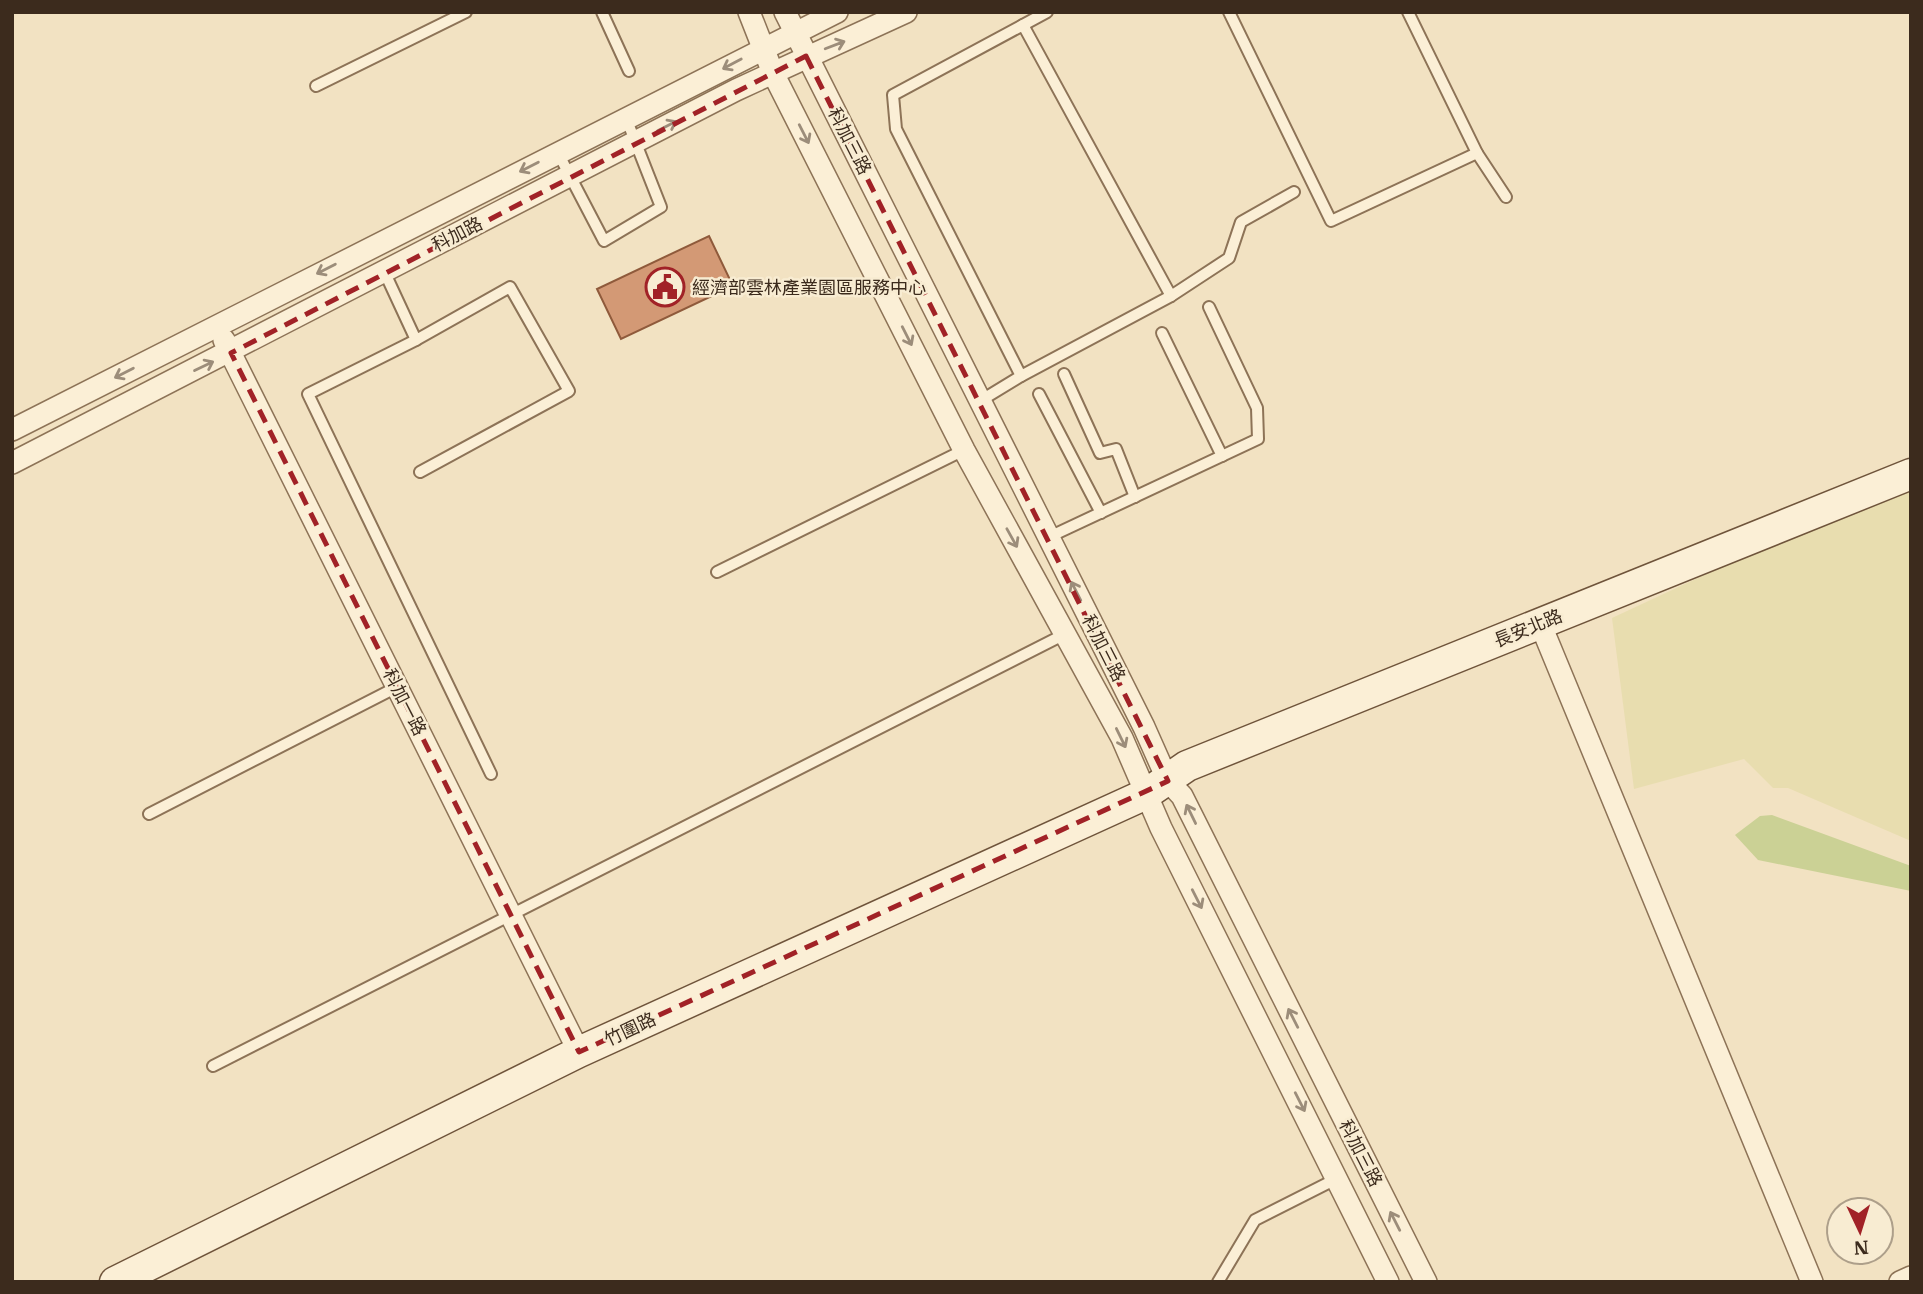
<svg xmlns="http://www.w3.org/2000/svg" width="1923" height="1294" font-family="'IBM Plex Serif','Noto Sans TC',serif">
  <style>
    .farmland { fill: #e8ddaf }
    .green { fill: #cbd195 }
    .building { fill: #d39975; stroke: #8f5a3b; stroke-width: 2 }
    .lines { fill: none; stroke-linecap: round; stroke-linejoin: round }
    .lane-casing { stroke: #8d7357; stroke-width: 14 }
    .street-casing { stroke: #8d7357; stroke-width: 24 }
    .secondary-casing { stroke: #6f543b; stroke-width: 33 }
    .lane { stroke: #fbefd6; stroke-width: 10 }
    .street { stroke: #fbefd6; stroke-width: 21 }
    .secondary { stroke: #fbefd6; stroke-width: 30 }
    .oneway { stroke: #9c8d7a }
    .marked { fill: none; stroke: #a12227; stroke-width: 5; stroke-dasharray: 14 9; stroke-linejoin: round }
    .labels { text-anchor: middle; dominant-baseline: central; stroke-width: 5; stroke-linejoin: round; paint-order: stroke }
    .street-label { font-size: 18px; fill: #3c2b1d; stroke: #f8ecd2 }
    .poi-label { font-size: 18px; fill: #3c2b1d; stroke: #f8ecd2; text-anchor: start }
  </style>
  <rect width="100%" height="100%" fill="#f2e2c2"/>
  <path class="farmland" d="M1911,488V841L1788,788H1773L1744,759L1634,789L1612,618L1745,556Z"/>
  <path class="green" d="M1772,815L1911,866V891L1758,860L1735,835L1760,816Z"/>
  <path class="building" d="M709,236L733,286L621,339L597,289Z"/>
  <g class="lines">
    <defs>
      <g id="lane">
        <path d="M602,12L629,71"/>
        <path d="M1229,12L1331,221L1477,153L1408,12"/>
        <path d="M1023,25L1047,12"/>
        <path d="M316,86L466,12"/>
        <path d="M558,153L604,241L661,207L626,118"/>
        <path d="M1477,153L1506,197"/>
        <path d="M384,271L416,340L510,287L569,391L420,472"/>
        <path d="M1162,333L1222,456"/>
        <path d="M416,340L308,394L491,774"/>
        <path d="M1064,374L1100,453L1116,449L1135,497"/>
        <path d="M1021,376L1171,296"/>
        <path d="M1039,394L1101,513"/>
        <path d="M980,401L1021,376L896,129L893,95L1023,25L1171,296L1229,258L1241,222L1294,192"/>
        <path d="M1049,537L1258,439L1257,408L1209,307"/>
        <path d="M717,572L964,450"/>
        <path d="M149,814L397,687"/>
        <path d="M213,1066L1065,634"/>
        <path d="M1218,1282L1255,1220L1338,1178"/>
      </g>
      <g id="street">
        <path d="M749,12L773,73L964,450L1122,738L1161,828L1388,1282"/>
        <path d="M785,12L1144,727L1168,781L1182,796L1426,1282"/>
        <path d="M224,340L579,1052"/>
        <path d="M12,430L837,12"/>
        <path d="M12,463L736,90L906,12"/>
        <path d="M1540,623L1812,1282"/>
        <path d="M1900,1282L1911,1277"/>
      </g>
      <path id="secondary" d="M115,1282L579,1052L1146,794L1187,766L1911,474"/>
    </defs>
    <use href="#lane" class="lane-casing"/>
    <use href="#street" class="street-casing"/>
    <use href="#secondary" class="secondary-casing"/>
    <use href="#lane" class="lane"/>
    <use href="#street" class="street"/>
    <use href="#secondary" class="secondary"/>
  </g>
  <defs><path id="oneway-shaft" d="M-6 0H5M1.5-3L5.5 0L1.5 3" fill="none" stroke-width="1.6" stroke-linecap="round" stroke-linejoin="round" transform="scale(1.75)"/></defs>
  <g class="oneway">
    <use href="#oneway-shaft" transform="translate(835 45) rotate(-21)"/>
    <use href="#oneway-shaft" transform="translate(732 64) rotate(152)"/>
    <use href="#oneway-shaft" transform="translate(667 126) rotate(-27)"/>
    <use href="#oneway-shaft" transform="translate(804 134) rotate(63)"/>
    <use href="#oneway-shaft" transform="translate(529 167) rotate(153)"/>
    <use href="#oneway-shaft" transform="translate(326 269) rotate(153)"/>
    <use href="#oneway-shaft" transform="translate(907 336) rotate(63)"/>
    <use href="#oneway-shaft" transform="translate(204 366) rotate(-26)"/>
    <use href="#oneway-shaft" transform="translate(124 373) rotate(153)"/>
    <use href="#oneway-shaft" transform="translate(1012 538) rotate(61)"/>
    <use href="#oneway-shaft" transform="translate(1076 591) rotate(-117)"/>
    <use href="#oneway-shaft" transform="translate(1121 738) rotate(64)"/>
    <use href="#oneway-shaft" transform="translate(1191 814) rotate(-116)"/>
    <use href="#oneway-shaft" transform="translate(1197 899) rotate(63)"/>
    <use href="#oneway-shaft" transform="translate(1293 1018) rotate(-117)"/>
    <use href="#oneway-shaft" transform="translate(1300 1102) rotate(63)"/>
    <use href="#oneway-shaft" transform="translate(1395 1221) rotate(-117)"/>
  </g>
  <path class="marked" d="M806,56L1168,781L579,1052L231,353Z"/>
  <defs>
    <symbol id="civic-ring" viewBox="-11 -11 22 22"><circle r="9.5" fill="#f8ecd2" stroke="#a12227" stroke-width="1.5"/><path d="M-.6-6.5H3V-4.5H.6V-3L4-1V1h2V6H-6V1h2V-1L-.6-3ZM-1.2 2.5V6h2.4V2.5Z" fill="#a12227"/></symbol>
  </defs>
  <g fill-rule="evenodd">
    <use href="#civic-ring" x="643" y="265" width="44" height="44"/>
  </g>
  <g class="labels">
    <g class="street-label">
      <text transform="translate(850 141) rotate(63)">科加三路</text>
      <text transform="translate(457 234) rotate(-27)">科加路</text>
      <text transform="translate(1528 628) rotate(-22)">長安北路</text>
      <text transform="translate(1104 648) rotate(63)">科加三路</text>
      <text transform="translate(405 702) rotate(63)">科加一路</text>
      <text transform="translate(630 1029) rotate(-25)">竹圍路</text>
      <text transform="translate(1361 1153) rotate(63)">科加三路</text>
    </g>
    <g class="poi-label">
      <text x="692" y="287">經濟部雲林產業園區服務中心</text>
    </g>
  </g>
  <rect width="1923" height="1294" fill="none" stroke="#3c2b1d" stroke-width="28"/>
  <g transform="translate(1860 1231) rotate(176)"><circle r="33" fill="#f8ecd2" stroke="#ad9f8a" stroke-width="2"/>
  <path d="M0-5L12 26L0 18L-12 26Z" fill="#a12227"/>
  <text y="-10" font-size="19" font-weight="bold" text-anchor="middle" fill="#3c2b1d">N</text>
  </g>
</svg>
